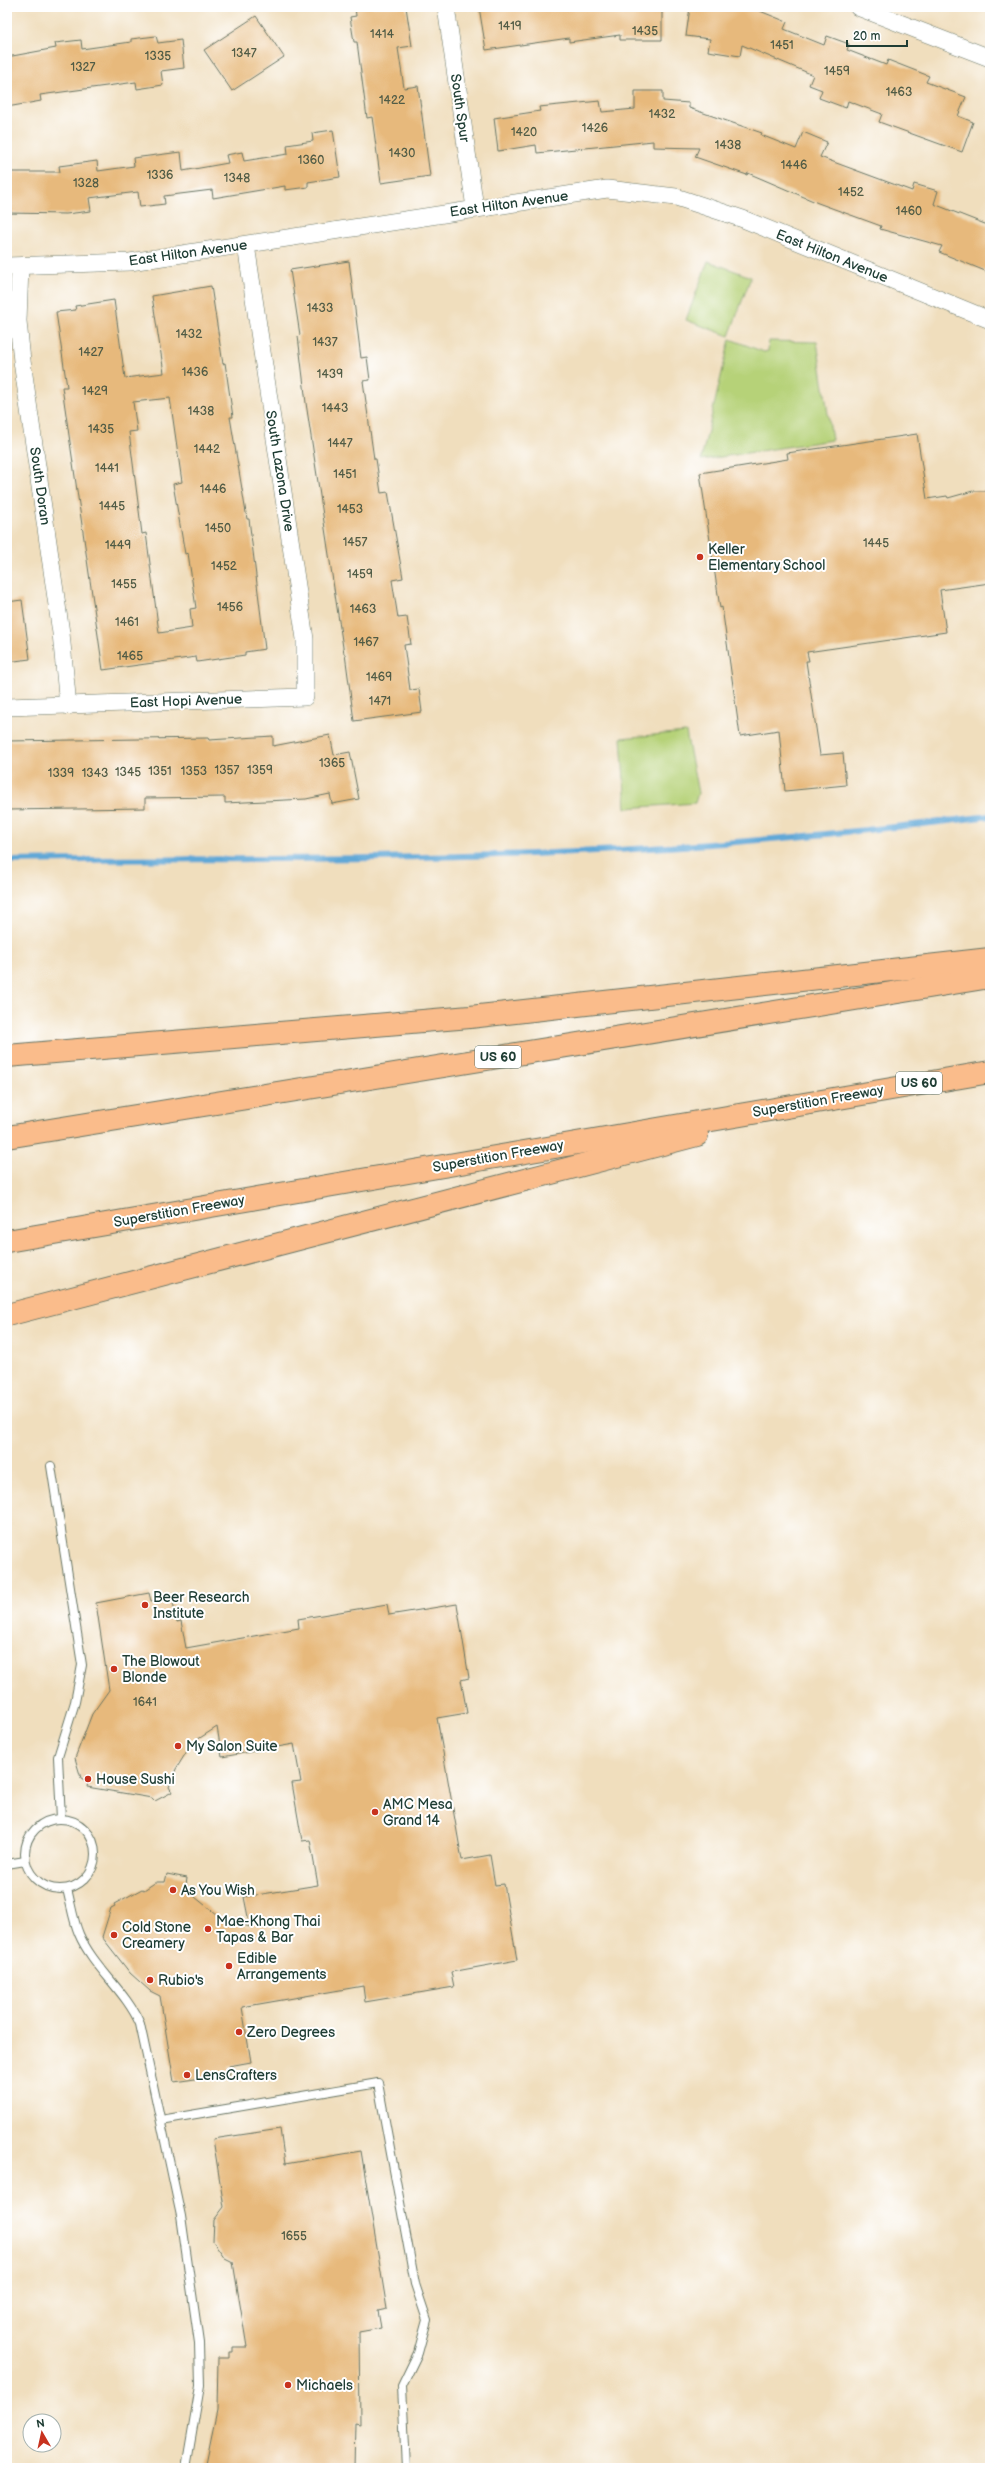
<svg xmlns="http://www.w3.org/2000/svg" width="997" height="2475" font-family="'Balsamiq Sans',sans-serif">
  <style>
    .green { fill: #b6d278; stroke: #6a8856 }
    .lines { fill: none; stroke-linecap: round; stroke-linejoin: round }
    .stream { stroke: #61a8d7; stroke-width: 6 }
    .building { fill: #e7b97c; fill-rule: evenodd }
    .lane-casing { stroke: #687564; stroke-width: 10 }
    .street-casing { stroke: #687564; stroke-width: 18 }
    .highway-casing { stroke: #687564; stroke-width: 24 }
    .lane { stroke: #fff; stroke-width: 8 }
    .street { stroke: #fff; stroke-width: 17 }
    .highway { stroke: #fabc8b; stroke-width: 22 }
    .poi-dot { fill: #c8321e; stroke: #fff; stroke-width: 1.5 }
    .labels { text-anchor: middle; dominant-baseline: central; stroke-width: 4; stroke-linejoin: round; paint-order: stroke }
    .number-label { font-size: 12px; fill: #515c46 }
    .shield { fill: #fff; stroke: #627771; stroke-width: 1 }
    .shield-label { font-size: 13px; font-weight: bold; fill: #1f3d34 }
    .street-label { font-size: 14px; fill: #1f3d34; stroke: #fff }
    .poi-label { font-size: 14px; fill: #1f3d34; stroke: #fff; text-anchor: start }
  </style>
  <rect width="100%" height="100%" fill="#fff"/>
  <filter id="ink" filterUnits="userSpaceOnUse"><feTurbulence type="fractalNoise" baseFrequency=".025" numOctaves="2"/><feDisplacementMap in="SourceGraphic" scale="8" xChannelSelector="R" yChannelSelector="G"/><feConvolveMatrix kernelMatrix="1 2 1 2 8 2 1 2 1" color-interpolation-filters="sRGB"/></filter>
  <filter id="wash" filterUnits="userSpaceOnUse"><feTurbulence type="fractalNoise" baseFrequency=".012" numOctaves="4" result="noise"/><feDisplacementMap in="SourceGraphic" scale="16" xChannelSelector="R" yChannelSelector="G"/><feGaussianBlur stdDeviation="0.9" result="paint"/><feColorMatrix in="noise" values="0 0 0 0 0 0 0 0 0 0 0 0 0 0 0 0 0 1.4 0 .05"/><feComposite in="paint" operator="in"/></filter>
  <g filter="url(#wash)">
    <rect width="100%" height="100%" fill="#f0debd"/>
    <g class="green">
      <path d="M708,261L751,277L729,336L686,320Z"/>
      <path d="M730,339L764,352L768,351L769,341L817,342L832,440L701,460Z"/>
      <path d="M686,732L698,793L695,803L626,808L621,738Z"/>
    </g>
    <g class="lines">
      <path class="stream" d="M7,861C197,858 387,861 576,852C715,846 852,833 990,816"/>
    </g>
    <g id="blocks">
      <g class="building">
        <path d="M355,7H406L412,46L398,48L404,88L418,86L430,176L381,183L372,117L367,118L357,42H354L350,17L356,16Z"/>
        <path d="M479,7H662V40H620V35L569,42V38L486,50Z"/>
        <path d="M690,7L755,9L787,22L784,29L824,45L827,36L849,44L847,50L886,65L888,60L929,76L926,82L966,97L958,116L973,122L962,152L879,122L882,114L848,101L846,108L819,98L822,90L809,85L813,75L742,45L740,56L708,51L710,39L686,36Z"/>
        <path d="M256,16L284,57L232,91L204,50Z"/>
        <path d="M156,36L158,43L181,40L184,68L161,71L163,85L137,89L136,82L40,95L41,101L7,107V57L56,48L55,43L81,40L82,49L131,42V39Z"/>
        <path d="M635,91H663V101L689,103V108L762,133L761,135L796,149L803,132L827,142L820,157L912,191L914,184L938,191L934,204L990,226V273L939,252L942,246L880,229L881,226L818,203L748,173L747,175L695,157L699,148L653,147V141L537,153L536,145L498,151L494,118L540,111L539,107L600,101L602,112L635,109Z"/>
        <path d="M333,130L340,177L308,182V187L285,190V186L213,198L212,190L164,196L165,204L140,207L138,192L89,198L91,211L66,214L7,213V172H60L59,166L97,161L98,171L134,166L133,158L181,152L183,171L228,163L226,155L242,152L244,161L288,154L287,145L313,141L312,133Z"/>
        <path d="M349,261L361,358L367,357L370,380L363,381L374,459H376L381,493L388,492L403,578L392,580L398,618L407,617L411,644L404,645L410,690L419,689L422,712L354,721L345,654H344L306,403L298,336L300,335L290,270Z"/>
        <path d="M211,286L223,364L225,363L233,417H230L247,519H249L265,649L245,652V655L197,662L196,657L103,670L62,387H67L56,312L76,310L75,306L114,300L125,378L164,373L152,296ZM170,398L182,482L173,484L185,554L188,553L196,608L190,609L192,628L159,633L146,533L142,534L129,432L137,431L133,402Z"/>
        <path d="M917,434L927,499L947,496L948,498L973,491H990V583L940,590L946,632L807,652L809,661H806L820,755L843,753L846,785L785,791L779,730L740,736L722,607L720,608L700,473L788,459L787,453Z"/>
        <path d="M22,600L30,659L7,662V602Z"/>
        <path d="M330,735L334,755L350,752L359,799L332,804L330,794L306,799L225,803V797L145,798V808L7,810V741L208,738L209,740L273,736V746Z"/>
        <path d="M149,1593L151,1601L172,1597L177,1622L181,1621L186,1648L299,1628L298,1619L387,1604L389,1615L457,1604L469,1678L461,1680L467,1713L437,1718L462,1860L490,1855L495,1885L504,1884L517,1960L451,1972L454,1987L365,2002L363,1986L242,2007L251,2062L229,2066L230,2074L174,2082L160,1996L150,1991L130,1973L102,1937L111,1908L115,1906L114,1904L142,1889L144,1890L156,1882H165L167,1874L187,1878L186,1885L195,1897L222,1919L250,1927L244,1897L318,1885L310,1840L302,1841L292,1783L301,1782L294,1744L222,1757L217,1727L192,1743L176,1769L169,1787L172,1792L155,1801L152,1798L87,1787L88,1782L81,1778L75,1758L92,1714L109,1690L96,1603Z"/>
        <path d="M280,2129L285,2164L361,2151L387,2309L378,2311L381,2328L359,2332L360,2424L355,2423L354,2468H205L217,2410L218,2358H229V2352H233V2347H247L233,2262L225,2258L213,2241L214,2220L224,2207L213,2139Z"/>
      </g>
    </g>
  </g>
  <g filter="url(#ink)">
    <use href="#blocks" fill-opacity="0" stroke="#687564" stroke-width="1"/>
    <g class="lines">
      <defs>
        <g id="lane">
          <path d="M51,1466L82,1665L75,1702L58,1757L61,1819"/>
          <circle cx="60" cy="1854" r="35"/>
          <path d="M7,1864L25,1861"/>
          <path d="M67,1889C71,1904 73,1920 79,1934C93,1967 126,1991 140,2024L181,2216L199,2343L200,2386L186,2468"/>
          <path d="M161,2120L378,2083L415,2284L427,2320L418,2353L402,2386L406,2468"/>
        </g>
        <g id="street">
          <path d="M446,7L475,208"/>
          <path d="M858,7L990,58"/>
          <path d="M7,266L130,262L607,189L676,197L743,219L990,320"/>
          <path d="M20,267L18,321L22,361L61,633L68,706"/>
          <path d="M7,707L305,697V639L246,245"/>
        </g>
        <g id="highway">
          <path d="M7,1056L470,1017L990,959"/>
          <path d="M7,1137L990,977"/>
          <path d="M7,1241L990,1072"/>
          <path d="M7,1315L697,1135"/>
        </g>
      </defs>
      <use href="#lane" class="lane-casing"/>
      <use href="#street" class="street-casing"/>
      <use href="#highway" class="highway-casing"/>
      <use href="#lane" class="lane"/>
      <use href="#street" class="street"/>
      <use href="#highway" class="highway"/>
    </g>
  </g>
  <g class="poi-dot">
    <circle cx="700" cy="557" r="4"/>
    <circle cx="145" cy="1605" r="4"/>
    <circle cx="114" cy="1669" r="4"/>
    <circle cx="178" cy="1746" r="4"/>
    <circle cx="88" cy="1779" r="4"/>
    <circle cx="375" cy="1812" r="4"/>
    <circle cx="173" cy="1890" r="4"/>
    <circle cx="208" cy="1929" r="4"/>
    <circle cx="114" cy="1935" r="4"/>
    <circle cx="229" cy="1966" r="4"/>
    <circle cx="150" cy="1980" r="4"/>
    <circle cx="239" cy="2032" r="4"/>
    <circle cx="187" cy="2075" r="4"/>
    <circle cx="288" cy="2385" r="4"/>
  </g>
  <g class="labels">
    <g class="number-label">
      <text x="510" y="26">1419</text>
      <text x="645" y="31">1435</text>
      <text x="382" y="34">1414</text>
      <text x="782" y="45">1451</text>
      <text x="244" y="53">1347</text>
      <text x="158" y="56">1335</text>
      <text x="83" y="67">1327</text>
      <text x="837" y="71">1459</text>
      <text x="899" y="92">1463</text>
      <text x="392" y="100">1422</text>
      <text x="662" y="114">1432</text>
      <text x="595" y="128">1426</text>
      <text x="524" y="132">1420</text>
      <text x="728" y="145">1438</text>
      <text x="402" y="153">1430</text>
      <text x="311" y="160">1360</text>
      <text x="794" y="165">1446</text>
      <text x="160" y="175">1336</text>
      <text x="237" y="178">1348</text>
      <text x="86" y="183">1328</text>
      <text x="851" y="192">1452</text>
      <text x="909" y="211">1460</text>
      <text x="320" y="308">1433</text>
      <text x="189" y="334">1432</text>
      <text x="325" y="342">1437</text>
      <text x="91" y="352">1427</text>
      <text x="195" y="372">1436</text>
      <text x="330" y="374">1439</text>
      <text x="95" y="391">1429</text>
      <text x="335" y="408">1443</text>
      <text x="201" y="411">1438</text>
      <text x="101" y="429">1435</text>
      <text x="340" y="443">1447</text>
      <text x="207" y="449">1442</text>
      <text x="107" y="468">1441</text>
      <text x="345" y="474">1451</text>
      <text x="213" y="489">1446</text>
      <text x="112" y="506">1445</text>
      <text x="350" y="509">1453</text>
      <text x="218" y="528">1450</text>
      <text x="355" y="542">1457</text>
      <text x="876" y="543">1445</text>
      <text x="118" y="545">1449</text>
      <text x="224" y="566">1452</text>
      <text x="360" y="574">1459</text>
      <text x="124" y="584">1455</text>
      <text x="230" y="607">1456</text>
      <text x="363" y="609">1463</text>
      <text x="127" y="622">1461</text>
      <text x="366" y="642">1467</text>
      <text x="130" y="656">1465</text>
      <text x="379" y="677">1469</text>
      <text x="380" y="701">1471</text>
      <text x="332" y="763">1365</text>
      <text x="227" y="770">1357</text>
      <text x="260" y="770">1359</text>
      <text x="160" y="771">1351</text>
      <text x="194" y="771">1353</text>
      <text x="128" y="772">1345</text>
      <text x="61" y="773">1339</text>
      <text x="95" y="773">1343</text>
      <text x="145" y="1702">1641</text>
      <text x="294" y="2236">1655</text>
    </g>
    <g class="shield">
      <rect x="475" y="1046" width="46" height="22" rx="3"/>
      <rect x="896" y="1072" width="46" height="22" rx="3"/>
    </g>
    <g class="shield-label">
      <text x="498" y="1057">US 60</text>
      <text x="919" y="1083">US 60</text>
    </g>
    <g class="street-label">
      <text transform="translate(460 108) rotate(82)">South Spur</text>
      <text transform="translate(509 204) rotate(-8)">East Hilton Avenue</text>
      <text transform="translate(188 253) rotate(-8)">East Hilton Avenue</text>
      <text transform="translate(832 256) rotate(22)">East Hilton Avenue</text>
      <text transform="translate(280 471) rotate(81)">South Lazona Drive</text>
      <text transform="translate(40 486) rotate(82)">South Doran</text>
      <text transform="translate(186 701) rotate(-2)">East Hopi Avenue</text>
      <text transform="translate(818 1101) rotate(-10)">Superstition Freeway</text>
      <text transform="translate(498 1156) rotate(-10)">Superstition Freeway</text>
      <text transform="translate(179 1211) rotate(-10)">Superstition Freeway</text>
    </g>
    <g class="poi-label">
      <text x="708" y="549">Keller<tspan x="708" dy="16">Elementary School</tspan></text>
      <text x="153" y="1597">Beer Research<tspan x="153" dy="16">Institute</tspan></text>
      <text x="122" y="1661">The Blowout<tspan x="122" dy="16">Blonde</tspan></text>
      <text x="186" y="1746">My Salon Suite</text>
      <text x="96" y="1779">House Sushi</text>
      <text x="383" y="1804">AMC Mesa<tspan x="383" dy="16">Grand 14</tspan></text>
      <text x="181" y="1890">As You Wish</text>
      <text x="216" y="1921">Mae-Khong Thai<tspan x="216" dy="16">Tapas &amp; Bar</tspan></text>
      <text x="122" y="1927">Cold Stone<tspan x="122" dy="16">Creamery</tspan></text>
      <text x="237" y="1958">Edible<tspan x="237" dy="16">Arrangements</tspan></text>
      <text x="158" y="1980">Rubio's</text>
      <text x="247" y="2032">Zero Degrees</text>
      <text x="195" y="2075">LensCrafters</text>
      <text x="296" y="2385">Michaels</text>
    </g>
  </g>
  <rect width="997" height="2475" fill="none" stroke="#fff" stroke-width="24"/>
  <g transform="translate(42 2433) rotate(351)"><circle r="19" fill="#ffffff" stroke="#a5b1ae"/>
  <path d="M0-3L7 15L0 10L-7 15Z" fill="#c8321e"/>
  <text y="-6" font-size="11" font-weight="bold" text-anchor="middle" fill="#1f3d34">N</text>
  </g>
  <path d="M847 40v6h60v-6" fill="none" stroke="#1f3d34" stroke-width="2"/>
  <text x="853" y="40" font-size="12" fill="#1f3d34" stroke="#ffffff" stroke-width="3" paint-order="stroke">20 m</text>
</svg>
